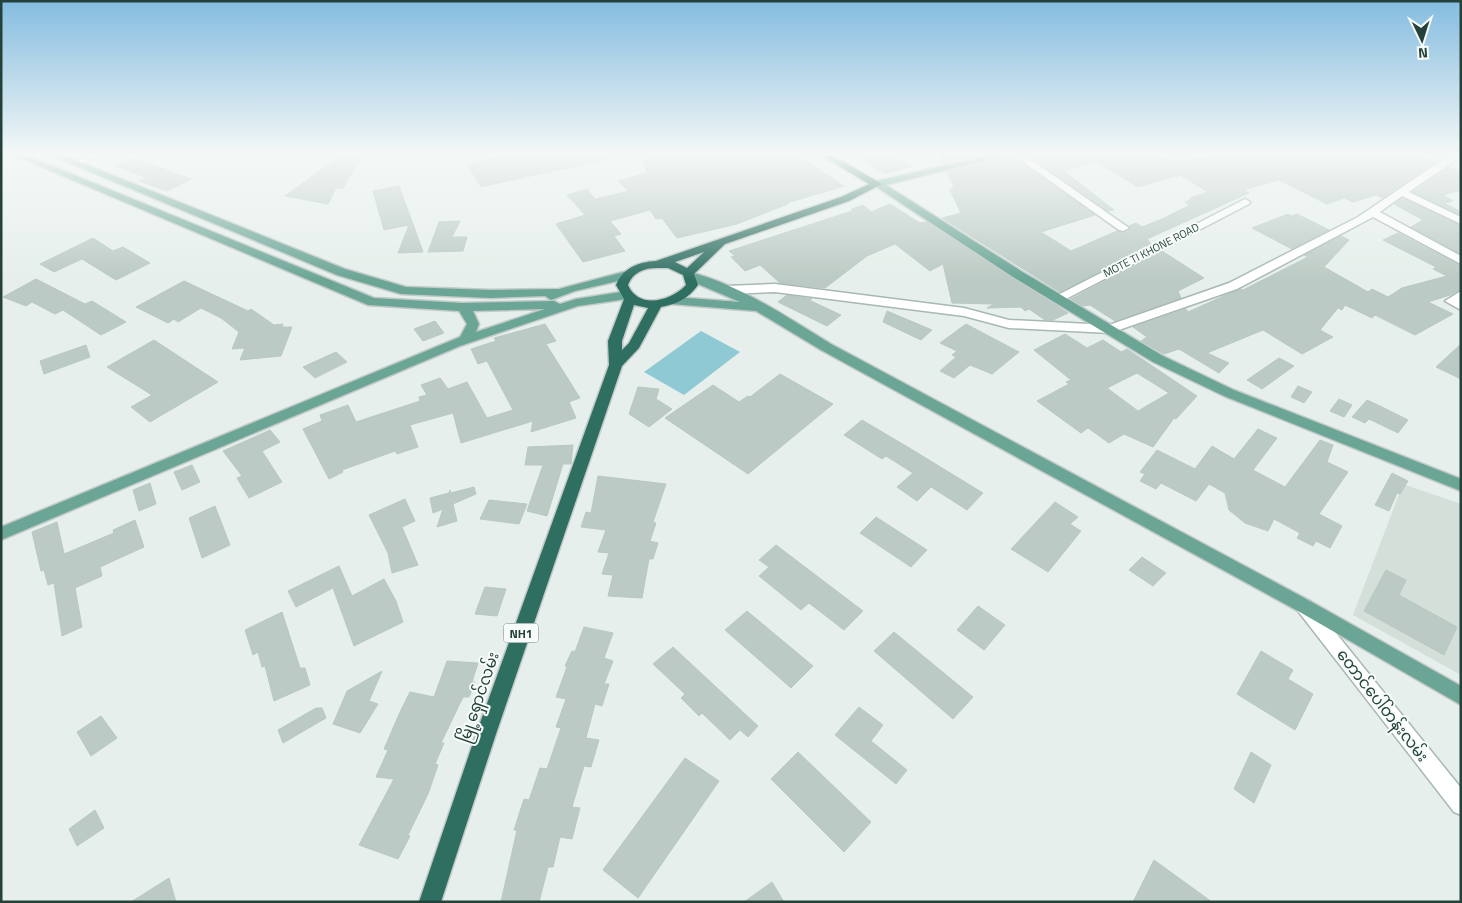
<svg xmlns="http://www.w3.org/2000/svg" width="1462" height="903" font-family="'Titillium Web','Noto Sans Myanmar',sans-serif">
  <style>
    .built { fill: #d4dfda }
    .water { fill: #8ec9d4 }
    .building { fill: #bbcac4; stroke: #b8c9c2; fill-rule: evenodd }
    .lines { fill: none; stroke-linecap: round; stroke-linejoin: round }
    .minor-casing { stroke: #a8b8b2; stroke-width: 3 }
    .major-casing { stroke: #c2cac8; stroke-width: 3 }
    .highway-casing { stroke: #c2cac8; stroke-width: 3 }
    .minor { fill: #fff; fill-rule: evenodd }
    .major { fill: #6aa596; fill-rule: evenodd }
    .highway { fill: #2f6f62; fill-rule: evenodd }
    .labels { text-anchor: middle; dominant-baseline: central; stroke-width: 4; stroke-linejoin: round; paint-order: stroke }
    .far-street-label { font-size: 11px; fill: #24423a; stroke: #f7fbf9 }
    .shield { fill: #f7fbf9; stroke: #637a73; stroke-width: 1 }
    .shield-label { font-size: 12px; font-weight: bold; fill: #24423a }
    .near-street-label { font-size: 16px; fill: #24423a; stroke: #f7fbf9 }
  </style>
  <rect width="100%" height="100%" fill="#e6efeb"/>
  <path class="built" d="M1403,484L1461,504V675L1353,615Z"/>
  <path class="water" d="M701,331L740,352L684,395L644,372Z"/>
  <g class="building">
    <path d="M343,154H363L343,188H336L328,204L285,196Z"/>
    <path d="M513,154H608V159L481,187L467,164Z"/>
    <path d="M642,154H795L844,186L787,203L788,204L737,224L677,238L662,218L656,219L650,210L610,221L621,234L614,236L625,251L583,262L556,224L585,215L567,195L587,189L595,199L629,191L618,181L647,173Z"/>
    <path d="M855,154H891L911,166L885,174Z"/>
    <path d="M938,154H989L943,164Z"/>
    <path d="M1026,154H1158L1173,162L1180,160L1183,162L1218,154H1414L1436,162L1382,198L1376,195L1353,202L1344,198L1327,204L1279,180L1243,190L1249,193L1147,239L1152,245L1060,292L942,218L961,213L950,190L954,187L947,172L1011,156L1095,215L1041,232L1071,251L1117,231L1124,233L1131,229L1129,226L1136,223L1142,227L1162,219L1190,205L1185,202L1192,199L1190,198L1208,192L1180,175L1138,187L1095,161L1064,171L1114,210L1108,211Z"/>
    <path d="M135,158L137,159L191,179L167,191L139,181L146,178L116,166Z"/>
    <path d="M1449,167L1461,172V190L1443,195L1453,201L1444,203L1461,212V215L1413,192Z"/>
    <path d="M399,186L413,224L423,252L398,253L409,225L384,230L373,191Z"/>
    <path d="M1402,198L1461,226V254L1411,227L1423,220L1394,204Z"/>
    <path d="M890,204L920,223L927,222L1068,313L1053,320H1045L1029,309L1025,311L1021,307L987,308L994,304L952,303L943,264L930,271L895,244L867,256L825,288L780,283L760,265L745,271L731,257L735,256L729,251L852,211V209L863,205L871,212Z"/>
    <path d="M1288,214L1292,216L1297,214L1329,230L1292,249L1252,228Z"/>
    <path d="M460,221L452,237H467L463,251L428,252L439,222Z"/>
    <path d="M1398,233L1461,266V289L1450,295L1428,302L1453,314L1415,335L1375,315L1372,318L1345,305L1342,310L1338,308L1320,330L1333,337L1302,354L1263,330L1207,353L1229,363L1219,373L1179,349L1164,354L1141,341L1147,337L1133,327L1186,309L1188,312L1226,295L1241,289L1243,290L1308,257L1304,255L1341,236L1349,240L1324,267L1368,292L1372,289L1388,297L1402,288L1447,276L1433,269L1436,267L1383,240Z"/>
    <path d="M93,238L113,251L123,247L150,263L116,280L82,259L54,272L40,264Z"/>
    <path d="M1162,251L1204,278L1178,291L1181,298L1115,321L1090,305L1083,306L1071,299Z"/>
    <path d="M36,279L85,304L92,301L126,322L101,335L63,310L55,314L32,302L26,306L3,297Z"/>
    <path d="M184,281L248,311L251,309L274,325L283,324L282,327H292L281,356L240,360L245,348L232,349L239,332L221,318L201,308L178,322L174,319L168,323L136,307Z"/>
    <path d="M787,295L812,299L809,300L841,315L827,326L778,302Z"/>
    <path d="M887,311L932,330L921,340L883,322Z"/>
    <path d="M435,321L444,333L423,341L414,329Z"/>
    <path d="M545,324L556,341L546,344L580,398L569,402L576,418L531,432L533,421L461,443L453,413L410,425L418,447L397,454L395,451L342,470L343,472L329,479L303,429L322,421L320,415L348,405L356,422L420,401L419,397L427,395L421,385L440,378L448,389L467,382L487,418L513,410L487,361L478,364L471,349L496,341L494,338Z"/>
    <path d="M966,324L1019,352L992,374L970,365L954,378L940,371L956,357L952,355L957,351L940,343Z"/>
    <path d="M1065,334L1087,348L1103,340L1121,352L1127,349L1197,396L1176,419L1174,418L1153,447L1124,434L1109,443L1088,428L1081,433L1037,401L1069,384L1066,382L1071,380L1034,350ZM1137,373L1169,393L1138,411L1107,388Z"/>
    <path d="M154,340L218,382L150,422L131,407L152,395L107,367Z"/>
    <path d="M1461,344V379L1436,367Z"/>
    <path d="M86,345L90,357L44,374L40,361Z"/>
    <path d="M336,352L347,362L315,378L303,367Z"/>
    <path d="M1279,358L1294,366L1262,389L1247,380Z"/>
    <path d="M780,374L833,404L748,474L665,418L713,385L739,402L748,396L750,397Z"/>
    <path d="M1298,386L1312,392L1304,403L1291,397Z"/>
    <path d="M638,387L659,389L656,399L672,409L649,427L629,414Z"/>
    <path d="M1339,399L1352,405L1344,417L1330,411Z"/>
    <path d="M1367,400L1380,406L1408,420L1398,433L1369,419L1365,423L1352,417Z"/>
    <path d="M862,420L911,449L983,493L967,510L931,487L917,501L897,487L913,473L886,456L882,459L844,435Z"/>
    <path d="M1258,429L1277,438L1253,470L1285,487L1320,440L1333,445L1327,462L1348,472L1319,514L1342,526L1330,548L1316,541L1313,546L1297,538L1300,533L1274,519L1268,531L1245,523L1229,510L1225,493L1209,484L1196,501L1161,483L1156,489L1140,481L1145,474L1140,472L1157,450L1195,469L1212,446L1234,459Z"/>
    <path d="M270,430L280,442L262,451L282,482L249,498L237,478L242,476L223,451Z"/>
    <path d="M573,445L571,464H563L547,516L527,511L543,465H525L528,447Z"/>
    <path d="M192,465L200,482L182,490L174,472Z"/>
    <path d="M1392,473L1408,481L1400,494L1397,493L1389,511L1375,505Z"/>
    <path d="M598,476L666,484L653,522L656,523L650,541L658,543L653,559H649L642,598L608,596L613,575L602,574L609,553L598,552L606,530L581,527L586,512L591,513Z"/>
    <path d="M150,483L156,504L139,511L133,490Z"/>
    <path d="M474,487L476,494L453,504L457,521L437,527L443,509L433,513L430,498L449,493L450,490L451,493Z"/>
    <path d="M405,499L415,521L402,527L418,565L392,573L388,553L369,515Z"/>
    <path d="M489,500L527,504L519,524L480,519Z"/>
    <path d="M1055,502L1078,517L1070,524L1081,531L1048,572L1011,549Z"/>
    <path d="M215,506L230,545L202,558L189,518Z"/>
    <path d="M876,517L927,550L911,567L860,533Z"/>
    <path d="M135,520L144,547L100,567L102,576L75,588L82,627L62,636L54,583L48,585L44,570L41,571L32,532L57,522L64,554L114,533L113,530Z"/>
    <path d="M776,545L863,611L844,630L809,603L801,610L759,576L769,567L759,560Z"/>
    <path d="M1142,557L1166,573L1153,586L1129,570Z"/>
    <path d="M339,566L352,596L384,579L396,601L403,622L354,646L333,588L296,607L288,591Z"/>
    <path d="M1386,570L1406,580L1399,595L1457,627L1444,655L1364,611Z"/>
    <path d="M485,587L506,589L497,616L475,614Z"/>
    <path d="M978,606L1005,625L984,650L957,630Z"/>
    <path d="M747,611L813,666L791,688L725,630Z"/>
    <path d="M282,612L300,668H305L310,685L274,701L265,666L262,667L258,652L253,655L245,630Z"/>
    <path d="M584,627L613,633L604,658L613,661L604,684H609L602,706L595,704L586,738L599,740L591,767L584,766L572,807L580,808L572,839L560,837L553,867H548L539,902H501L517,830H514L524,799L529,800L540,768L547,769L561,728L556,727L566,699L556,697L567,667L565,666L572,651L575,652Z"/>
    <path d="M894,632L973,697L953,719L874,651Z"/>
    <path d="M673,647L758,726L748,737L740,730L730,740L702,713L699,716L681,698L685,694L653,664Z"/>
    <path d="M1261,651L1293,670L1288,679L1313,694L1295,730L1237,694Z"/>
    <path d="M447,661L478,663L472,682H475L469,697H463L441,743H444L435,764L438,765L428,794L408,835L410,836L398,859L359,845L394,779L376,777L388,750L384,749L400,712L410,692L434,697Z"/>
    <path d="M382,671L369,701L378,704L360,733L333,724L347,691Z"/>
    <path d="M859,707L883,725L871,741L907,770L896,784L835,735Z"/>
    <path d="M316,708H322L326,718L283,743L278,730Z"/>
    <path d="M101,716L117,738L91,756L77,732Z"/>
    <path d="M798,752L871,822L844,852L771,779Z"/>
    <path d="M1251,752L1271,765L1254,803L1234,789Z"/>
    <path d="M685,758L719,781L638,898L603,870Z"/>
    <path d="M95,810L104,828L77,846L69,829Z"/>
    <path d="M1154,860L1212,902H1133Z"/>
    <path d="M169,878L176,902H131Z"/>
    <path d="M772,882L784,902H744Z"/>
  </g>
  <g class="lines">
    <defs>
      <g id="minor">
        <path d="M91,154H103L80,165L71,163Z"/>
        <path d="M1012,154H1023L1129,228L1123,231L1119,230Z"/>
        <path d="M1451,154H1461V156L1409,192L1461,217V224L1402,196L1380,212L1461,256V264L1373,217L1237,289L1110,333L1009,328L964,316L775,292L727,294L721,290L727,286L775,284L964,308L1009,320L1109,325L1229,283L1358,217Z"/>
        <path d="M1245,199L1250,202L1249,204L1062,301L1058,302L1052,298Z"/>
        <path d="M1461,291V310L1445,301Z"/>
        <path d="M1304,598L1310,601L1461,788V815L1454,812L1298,611L1295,606L1298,601Z"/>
      </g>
      <g id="major">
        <path d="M11,154H23L374,298L462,303L554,301L560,304L576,299L627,291L633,295L627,299L578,306L460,346L1,540V527L460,337L467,324L459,311L368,305ZM545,309L476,332L479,324L473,311Z"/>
        <path d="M48,154H60L345,269L406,287L491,290L559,289L627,271L633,275L631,278L575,291L551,300L545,296L491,298L401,294L337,275Z"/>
        <path d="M995,154H1011L886,185L1021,271L1163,356L1234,390L1461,479V491L1224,396L1153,362L1013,277L872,184L877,181Z"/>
        <path d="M690,272C740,285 787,317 831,344L1310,601L1461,686V705L1298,611L821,350L756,311L671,304L669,301L675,297L740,302L686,279L684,276L686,273Z"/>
      </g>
      <path id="highway" d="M819,154H830L882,184L849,201L725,244L694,274L698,285C689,298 677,304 661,307L639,348L622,366L496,734L441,902H419L476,734L609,365L608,341L624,299L616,285C623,268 638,262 656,261L841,197L869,184ZM704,252L687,268L675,262ZM657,268H668L683,275L686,285C671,301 639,310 628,285C633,272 644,268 657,268ZM634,305L648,308L629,343L622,350V341Z"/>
    </defs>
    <use href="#minor" class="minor-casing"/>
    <use href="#major" class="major-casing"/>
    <use href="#highway" class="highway-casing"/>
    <use href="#minor" class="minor"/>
    <use href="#major" class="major"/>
    <use href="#highway" class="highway"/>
  </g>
  <linearGradient id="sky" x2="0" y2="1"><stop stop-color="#84bce0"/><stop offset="0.55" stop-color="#f4f8f6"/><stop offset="1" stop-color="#f4f8f6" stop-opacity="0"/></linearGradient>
  <rect width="1462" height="280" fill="url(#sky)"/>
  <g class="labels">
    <g class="far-street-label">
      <text transform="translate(1151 250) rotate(-27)">MOTE TI KHONE ROAD</text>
    </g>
    <rect class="shield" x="503.5" y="623.5" width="35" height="19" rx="4"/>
    <g class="shield-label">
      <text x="521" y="633">NH1</text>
    </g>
    <g class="near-street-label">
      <text transform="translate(478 697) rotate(-71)">မြို့ရှောင်လမ်း</text>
      <text transform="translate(1383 705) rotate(52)">တောင်ပေါ်တန်းလမ်း</text>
    </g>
  </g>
  <rect width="1462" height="903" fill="none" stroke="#24423a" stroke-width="5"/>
  <g transform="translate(1422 40) rotate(176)" stroke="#f7fbf9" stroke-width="4" paint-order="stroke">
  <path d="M0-4L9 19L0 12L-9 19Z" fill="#24423a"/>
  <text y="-8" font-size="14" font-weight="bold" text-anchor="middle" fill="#24423a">N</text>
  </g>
</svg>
